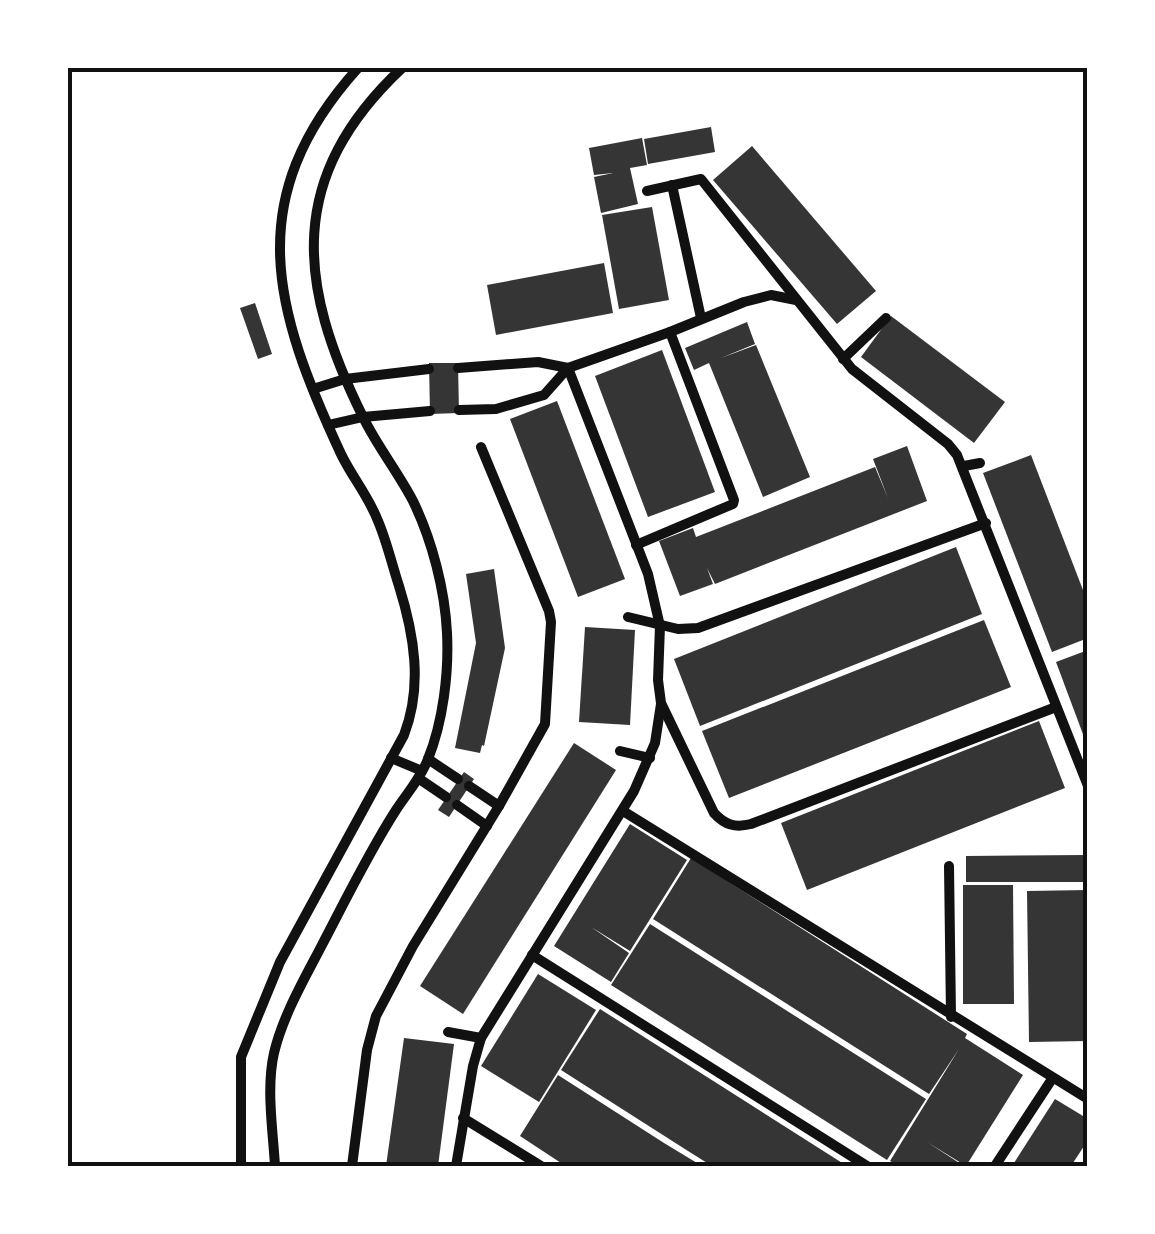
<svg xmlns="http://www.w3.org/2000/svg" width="1155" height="1234" font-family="Figtree,sans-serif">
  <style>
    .building { fill: #353535 }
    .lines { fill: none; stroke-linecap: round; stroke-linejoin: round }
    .minor { stroke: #111; stroke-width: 10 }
    .neatline { fill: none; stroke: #111; stroke-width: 4 }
  </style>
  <rect width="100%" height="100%" fill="#fff"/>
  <g class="building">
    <path d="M711,127L715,152L648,164L644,139Z"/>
    <path d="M642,138L647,165L630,168L638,204L601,213L594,177L613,173L594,175L589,148Z"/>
    <path d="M752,146L876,291L837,324L713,180Z"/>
    <path d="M652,207L669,300L619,309L602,215Z"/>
    <path d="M604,263L613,313L496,335L487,285Z"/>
    <path d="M255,303L272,354L258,359L240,308Z"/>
    <path d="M891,316L1005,402L974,443L861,357Z"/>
    <path d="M747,322L755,344L721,358L756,345L810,477L763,497L709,363L694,370L685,348Z"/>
    <path d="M662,350L715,492L648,517L595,376Z"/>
    <path d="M429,363H458L459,413L430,414Z"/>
    <path d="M557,401L625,579L578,597L510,419Z"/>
    <path d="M907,446L927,501L715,584L707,568L713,584L680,596L659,541L693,528L696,537L875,467L888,498L873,459Z"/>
    <path d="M1031,455L1088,603V638L1052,652L983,473Z"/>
    <path d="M956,547L982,614L700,726L674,659Z"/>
    <path d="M494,569L505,648L484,746L482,745L480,753L455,748L476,643L466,574Z"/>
    <path d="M984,620L1011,687L729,798L702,731Z"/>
    <path d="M585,627L635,630L630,725L579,722Z"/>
    <path d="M1088,650V745H1087L1056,662Z"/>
    <path d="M1039,721L1065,788L807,890L781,823Z"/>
    <path d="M574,743L616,770L463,1014L420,986Z"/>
    <path d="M464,772L474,779L449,817L438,810Z"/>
    <path d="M630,824L687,860L630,951L591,927L629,953L611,982L554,946Z"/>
    <path d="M1088,855V882H966V856Z"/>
    <path d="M691,858L967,1034L965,1038L1023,1075L966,1166L927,1142L964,1166H899L890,1161L959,1049L929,1094L653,919Z"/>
    <path d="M963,885H1013L1014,1004H963Z"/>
    <path d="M1088,890V1041L1029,1042L1027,891Z"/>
    <path d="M650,924L926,1099L887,1160L611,985Z"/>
    <path d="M538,974L596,1010L539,1102L481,1066Z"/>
    <path d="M600,1009L748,1103L847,1166H712L688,1151L561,1070Z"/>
    <path d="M404,1038L454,1044L438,1166H386Z"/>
    <path d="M558,1075L664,1143L702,1166H567L561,1163L520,1136Z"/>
    <path d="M1055,1099L1088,1119V1140L1071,1166H1012Z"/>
  </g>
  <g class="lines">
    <g class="minor">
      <path d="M672,185L701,318"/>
      <path d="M647,191L701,179L852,369L948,444L957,455L1088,786"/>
      <path d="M843,359L886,318"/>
      <path d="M458,368L538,362L568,368"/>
      <path d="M568,368L648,574L660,626L658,680L661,703L714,813C725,825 735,828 751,824L1056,707"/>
      <path d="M313,389L345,379L429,369"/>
      <path d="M459,410L496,409L544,395L568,368L670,332L744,302L771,295L796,300"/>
      <path d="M328,425L363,417L430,411"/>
      <path d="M964,466L980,463"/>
      <path d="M636,545L733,504L734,500L670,332"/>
      <path d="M628,617L678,629L698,628L986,523"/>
      <path d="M620,751L650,758"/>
      <path d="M391,758L422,771"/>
      <path d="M428,759L458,779"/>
      <path d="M418,778L446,797"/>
      <path d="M469,786L499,806"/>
      <path d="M457,805L487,826"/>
      <path d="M623,811L1088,1099"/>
      <path d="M949,866L951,1017"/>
      <path d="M532,955L867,1166"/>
      <path d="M448,1032L481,1038"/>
      <path d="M463,1118L541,1166"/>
      <path d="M241,1166V1057L280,962L404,735C423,686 414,634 399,586C392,565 387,542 378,521C369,497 352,477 341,454C274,310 240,199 358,68"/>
      <path d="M275,1166C273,1131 266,1088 274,1053C283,1015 305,978 323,943C346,899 369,852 396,810C407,793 421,778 428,759C443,722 449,673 447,633C445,590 432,540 413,501C398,472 377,446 363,417C297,284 286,177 402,68"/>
      <path d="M352,1166L367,1050L376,1016L413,946L499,806L545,724L551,622L549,611L481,447"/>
      <path d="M456,1166L473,1066L481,1038L634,791L655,743L661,704"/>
      <path d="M995,1166L1052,1079"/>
    </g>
  </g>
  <rect width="1155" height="1234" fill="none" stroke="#ffffff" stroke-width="140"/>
  <rect x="70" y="70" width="1015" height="1094" class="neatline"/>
</svg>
